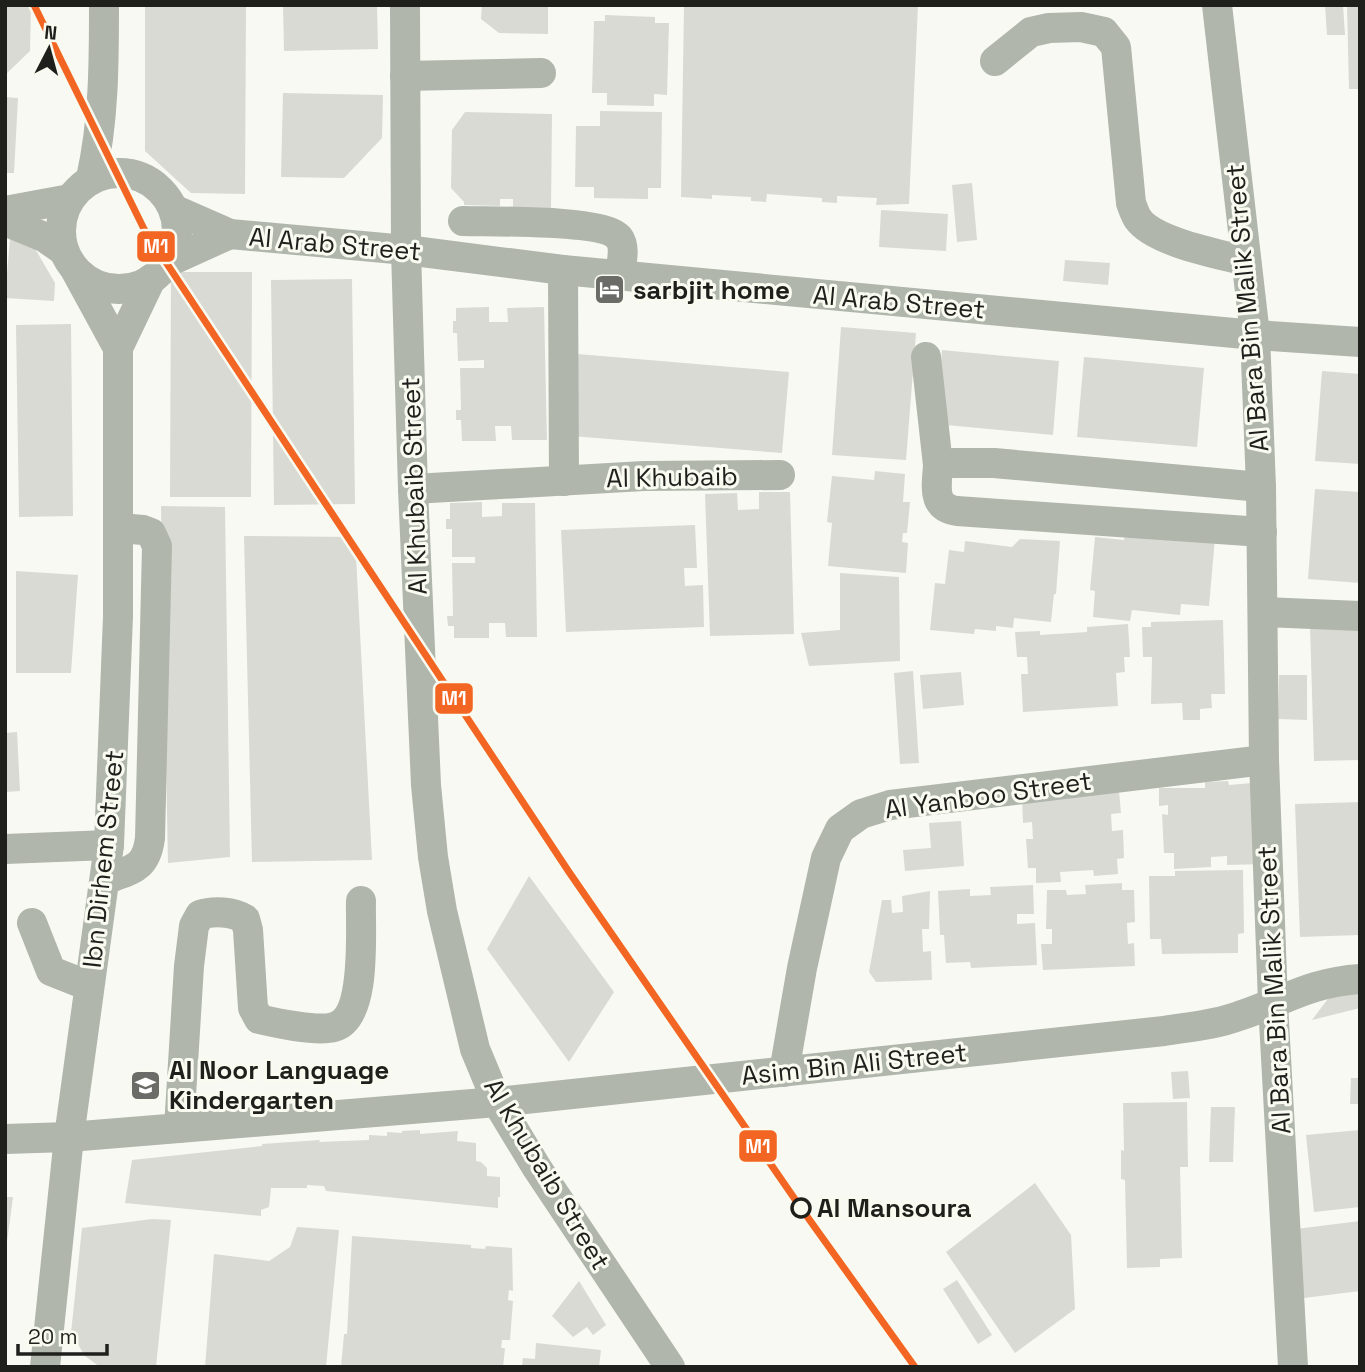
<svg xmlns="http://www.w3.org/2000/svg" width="1365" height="1372" font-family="'Space Grotesk',sans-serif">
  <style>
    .building { fill: #dadad5 }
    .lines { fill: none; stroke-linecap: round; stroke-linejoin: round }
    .minor { stroke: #b0b6ac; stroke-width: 30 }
    .metro-1-casing { stroke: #f9fbf1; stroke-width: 12 }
    .metro-1 { stroke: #f26522; stroke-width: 7 }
    .stop-dot { fill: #f9fbf1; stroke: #1f1f1c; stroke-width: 3.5 }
    .labels { text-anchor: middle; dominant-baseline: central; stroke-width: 6; stroke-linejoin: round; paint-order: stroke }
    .street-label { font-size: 26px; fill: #1f1f1c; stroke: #f9fbf1 }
    .poi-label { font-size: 26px; font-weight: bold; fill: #1f1f1c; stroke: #f9fbf1; text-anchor: start }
    .stop-label { font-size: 26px; font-weight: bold; fill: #1f1f1c; stroke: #f9fbf1; text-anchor: start }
    .line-badge { stroke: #f9fbf1; stroke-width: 2.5 }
    .badge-label { font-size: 19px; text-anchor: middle; font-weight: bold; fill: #fff }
  </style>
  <rect width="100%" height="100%" fill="#f8f9f3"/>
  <g class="building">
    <path d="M5,5H31L30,51L5,75Z"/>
    <path d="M145,5H246L245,194L191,193L145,151Z"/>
    <path d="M283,5H377L378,49L284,51Z"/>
    <path d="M482,5H548V34L499,33L481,19Z"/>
    <path d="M684,5H918L909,204L876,205L877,198L837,196V203L822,202V198L767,194L766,202L751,201V197L712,195V199L681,197Z"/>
    <path d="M1325,5H1343L1345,35H1327Z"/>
    <path d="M1347,5H1360V89H1349Z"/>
    <path d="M605,15L655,17V23H669L667,95L654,94V106L607,105V93H592L594,21H605Z"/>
    <path d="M283,93L383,95L382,138L344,178L281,177Z"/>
    <path d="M5,97L18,98L14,173H5Z"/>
    <path d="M600,111L662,112L661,188H648V199L594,198V187H575L576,126H600Z"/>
    <path d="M465,112L552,114L551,209H513V199H500V206L464,205V202L451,188L452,130Z"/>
    <path d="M972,183L977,240L957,242L952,185Z"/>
    <path d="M881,210L948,214L946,251L879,247Z"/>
    <path d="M10,238L30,240L55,283L54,301L5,298Z"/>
    <path d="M1065,260L1110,263L1108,285L1063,281Z"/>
    <path d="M171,272H252L251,497H170Z"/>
    <path d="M352,279L355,504L274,505L271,280Z"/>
    <path d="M489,307V322H508L507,308L544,307L547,440H512L511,426H495L496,441H462L461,420H456V410H461L460,368H484V360L458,361L457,333H453V321H456V308Z"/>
    <path d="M71,324L73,516L19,517L16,325Z"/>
    <path d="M841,327L916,333L906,460L832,455Z"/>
    <path d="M942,350L1059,361L1053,435L936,424Z"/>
    <path d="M578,354L789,372L782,453L571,436Z"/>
    <path d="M1084,357L1204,368L1197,447L1077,437Z"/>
    <path d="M1322,371L1360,374V464L1315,461Z"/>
    <path d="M875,471L905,474L903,502H910L907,533H903L902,542L908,543L906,573L828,566L832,523L827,522L832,476L874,480Z"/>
    <path d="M1315,489L1360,492V583L1308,579Z"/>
    <path d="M759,492H790L794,634L710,636L705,494L737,493L738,510L759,509Z"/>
    <path d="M482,502V517L502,516V503H535L537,637H506L505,623H489V638H454V626H448L447,616H453L452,563H475V557H452V529H446V519H450V503Z"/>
    <path d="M161,506L225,507L230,857L168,863Z"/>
    <path d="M695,525L697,568H684L685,586L703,585L704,627L566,632L561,530Z"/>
    <path d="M1126,530L1215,538L1209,606L1181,604L1180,615L1132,610L1130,621L1093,617L1095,591L1090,590L1095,537L1124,540Z"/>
    <path d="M244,536L355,537L372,860L252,862Z"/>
    <path d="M1020,539L1060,541L1056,594H1054L1051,622L1014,618L1013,628L996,626V631L975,629L974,634L930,630L935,583L945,584L949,550L964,552L965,541L1012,547Z"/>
    <path d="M16,571L78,575L71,673H16Z"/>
    <path d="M840,573L899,577L900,661L809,666L801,633L840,630Z"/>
    <path d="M1223,620L1225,694H1211L1212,708L1200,709V720H1183L1182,703L1151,704L1152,657H1143L1142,627H1151V622Z"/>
    <path d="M1360,621V760L1314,761L1310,625Z"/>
    <path d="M1128,624L1130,657H1124L1125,672L1116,673L1118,706L1023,712L1021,674H1028L1027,657H1017L1015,632L1040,631V635L1087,632V627Z"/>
    <path d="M913,671L919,763L900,764L894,673Z"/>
    <path d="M961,672L964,705L923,709L920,675Z"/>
    <path d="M1279,675H1307V720L1278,719Z"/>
    <path d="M17,732L20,791L5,792V733Z"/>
    <path d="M1228,781L1229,785L1252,783L1262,864L1227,865V856L1211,857V867L1174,869V853H1164L1162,814L1168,815V805L1159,806V788H1205V782Z"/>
    <path d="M1119,791L1121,813L1111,814L1112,831L1123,830L1124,858L1117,859L1118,874L1094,876L1093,870L1060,872L1061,882L1036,883V868H1028L1026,839H1033L1032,822L1023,823L1022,797Z"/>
    <path d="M1360,802V935L1300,937L1295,804Z"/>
    <path d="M961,821L964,866L905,871L903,850L931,848L929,823Z"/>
    <path d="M1243,870L1244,933L1238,934V953L1162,954L1161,939H1150L1149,876H1175V871Z"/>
    <path d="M529,876L614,992L569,1062L487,949Z"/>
    <path d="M1122,883V890H1134L1135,922L1127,923L1128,944L1134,943L1135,966L1043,970L1041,944H1052V929H1046L1047,890H1066L1067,895L1086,894L1085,885Z"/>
    <path d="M1033,885L1034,914H1017V924L1035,923L1037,965L971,968L970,962L946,963L944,935H940L938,891L970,889V896L991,895L990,887Z"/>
    <path d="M930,891L929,929H922L923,952L931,951L932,980L876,982L869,972L882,900H891L892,913L903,912L902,896Z"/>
    <path d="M1336,988H1360V1008L1312,1020Z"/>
    <path d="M1188,1071L1190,1098L1173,1099L1171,1072Z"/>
    <path d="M1351,1078H1360V1104H1350Z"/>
    <path d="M1187,1102L1188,1167H1180L1182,1258L1160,1259V1267L1127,1268L1125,1180L1121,1179V1150L1124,1151L1123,1103Z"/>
    <path d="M1211,1107H1235L1233,1162H1209Z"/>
    <path d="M420,1130V1134L458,1131L457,1141L476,1143V1161L481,1162L487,1168V1176L500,1177V1197H498V1208L326,1191L324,1186L307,1185V1188H271L269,1207L261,1210V1216L125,1203L132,1160L262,1146V1144L320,1140L319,1142L369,1140V1135L387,1136V1132L402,1133V1131Z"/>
    <path d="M1360,1130V1207L1314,1212L1306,1135Z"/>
    <path d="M1035,1183L1071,1235L1075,1309L1015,1353L946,1252Z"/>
    <path d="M5,1197H13L7,1242H5Z"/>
    <path d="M152,1219L171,1220L156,1367H100L85,1356L71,1333L82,1228Z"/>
    <path d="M1360,1221V1291L1304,1298L1296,1229Z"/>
    <path d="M297,1227L339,1230L326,1367H205L214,1254L269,1261L290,1247Z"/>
    <path d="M352,1236L471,1245V1248L485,1249L486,1246L512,1248L513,1291L509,1290L508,1300L513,1301L510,1340H502L501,1348H505L503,1367H341L344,1334H347Z"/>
    <path d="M957,1280L992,1335L978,1344L943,1289Z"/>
    <path d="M579,1281L606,1325L593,1335L587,1327L573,1337L552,1316Z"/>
    <path d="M536,1343L601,1350L599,1367H522L523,1358L535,1359Z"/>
  </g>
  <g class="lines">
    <g class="minor">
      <path d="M405,5L406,250L413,489L426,785L433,857L442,911L475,1049L497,1102L537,1168L670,1367"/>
      <path d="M1217,5L1255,335L1261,487L1264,760L1273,1003L1293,1367"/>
      <path d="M995,61L1031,32L1049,28L1081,27L1104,32L1116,47L1131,203C1133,208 1135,215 1138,219C1154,242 1219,254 1246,261"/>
      <path d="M405,76L541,73"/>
      <circle cx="119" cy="231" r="58"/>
      <path d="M91,178C104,121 104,63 104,5"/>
      <path d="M173,209L230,234L406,250L563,270L1255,335L1360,342"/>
      <path d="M5,211L70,199"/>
      <path d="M5,221L44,237L64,251"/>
      <path d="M463,221C491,222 604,219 619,238C626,247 621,265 620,276"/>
      <path d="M168,262L230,234"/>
      <path d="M563,270L564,481"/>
      <path d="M76,271L118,348"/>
      <path d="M926,357L938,465"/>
      <path d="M1261,487L994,463H953L938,465C937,486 931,507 957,511L1262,532"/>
      <path d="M413,489L644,476L780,475"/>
      <path d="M1263,612L1360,616"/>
      <path d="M5,849L109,845"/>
      <path d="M105,880C131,869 146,870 150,838L157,546L151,533L143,530L120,528"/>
      <path d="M32,923L51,971L89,986"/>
      <path d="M784,1072L802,968L826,858L840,829L861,814L890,805L1264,760"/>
      <path d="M179,1128L189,966L194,926L200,915C214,910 233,912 245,919L248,930L253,1008L259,1019C276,1023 318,1032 334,1027C368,1018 360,929 361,901"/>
      <path d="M5,1139L69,1137L497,1102L1164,1031C1189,1027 1215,1025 1239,1016C1284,1001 1311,982 1360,979"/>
      <path d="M45,1367L69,1137L109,845L118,616V348L151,279"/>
    </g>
    <defs>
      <path id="metro-1" d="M34,5L144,229L569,872L801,1208L915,1367"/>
    </defs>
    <use href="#metro-1" class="metro-1-casing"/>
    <use href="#metro-1" class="metro-1"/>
  </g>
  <defs>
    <symbol id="hotel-square" viewBox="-11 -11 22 22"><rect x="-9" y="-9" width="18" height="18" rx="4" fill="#6b6b67" stroke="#f9fbf1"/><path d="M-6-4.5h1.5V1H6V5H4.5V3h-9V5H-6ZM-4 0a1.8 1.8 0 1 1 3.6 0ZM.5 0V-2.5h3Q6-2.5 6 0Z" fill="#fff"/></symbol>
    <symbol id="school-square" viewBox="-11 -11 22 22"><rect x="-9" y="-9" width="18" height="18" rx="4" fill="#6b6b67" stroke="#f9fbf1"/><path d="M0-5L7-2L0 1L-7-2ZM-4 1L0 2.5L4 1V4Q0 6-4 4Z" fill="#fff"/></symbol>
  </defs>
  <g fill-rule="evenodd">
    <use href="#hotel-square" x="592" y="272" width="35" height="35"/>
    <use href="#school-square" x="128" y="1068" width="35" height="35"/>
  </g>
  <circle class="stop-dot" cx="801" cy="1208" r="9"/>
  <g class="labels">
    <g class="street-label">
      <text transform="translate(335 244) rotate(5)">Al Arab Street</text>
      <text transform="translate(899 302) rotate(5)">Al Arab Street</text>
      <text transform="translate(1247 308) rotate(-95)">Al Bara Bin Malik Street</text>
      <text transform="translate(672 477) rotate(-1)">Al Khubaib</text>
      <text transform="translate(414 486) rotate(-92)">Al Khubaib Street</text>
      <text transform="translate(988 795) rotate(-8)">Al Yanboo Street</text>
      <text transform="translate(103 859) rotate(-84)">Ibn Dirhem Street</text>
      <text transform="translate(1274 990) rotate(-93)">Al Bara Bin Malik Street</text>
      <text transform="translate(854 1064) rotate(-6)">Asim Bin Ali Street</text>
      <text transform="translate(547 1174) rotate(59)">Al Khubaib Street</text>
    </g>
    <g class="poi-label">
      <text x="633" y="290">sarbjit home</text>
      <text x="169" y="1070">Al Noor Language<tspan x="169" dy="30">Kindergarten</tspan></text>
    </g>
    <g class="stop-label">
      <text x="817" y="1208">Al Mansoura</text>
    </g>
  </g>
  <g class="line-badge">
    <rect x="136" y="230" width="40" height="33" rx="7" fill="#f26522"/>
    <rect x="434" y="682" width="40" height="33" rx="7" fill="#f26522"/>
    <rect x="738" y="1129" width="40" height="34" rx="7" fill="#f26522"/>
  </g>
  <g class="badge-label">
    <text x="156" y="253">M1</text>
    <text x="454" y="705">M1</text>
    <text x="758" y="1153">M1</text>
  </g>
  <rect width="1365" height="1372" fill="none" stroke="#1f1f1c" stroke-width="14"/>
  <g transform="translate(49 49) rotate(6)" stroke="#f9fbf1" stroke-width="5" paint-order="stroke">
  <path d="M0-5L12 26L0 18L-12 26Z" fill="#1f1f1c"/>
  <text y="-10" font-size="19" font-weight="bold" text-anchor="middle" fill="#1f1f1c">N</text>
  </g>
  <path d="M18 1344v10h89v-10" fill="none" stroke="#1f1f1c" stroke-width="3.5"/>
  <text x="28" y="1344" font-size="21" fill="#1f1f1c" stroke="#f9fbf1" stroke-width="5" paint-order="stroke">20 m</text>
</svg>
